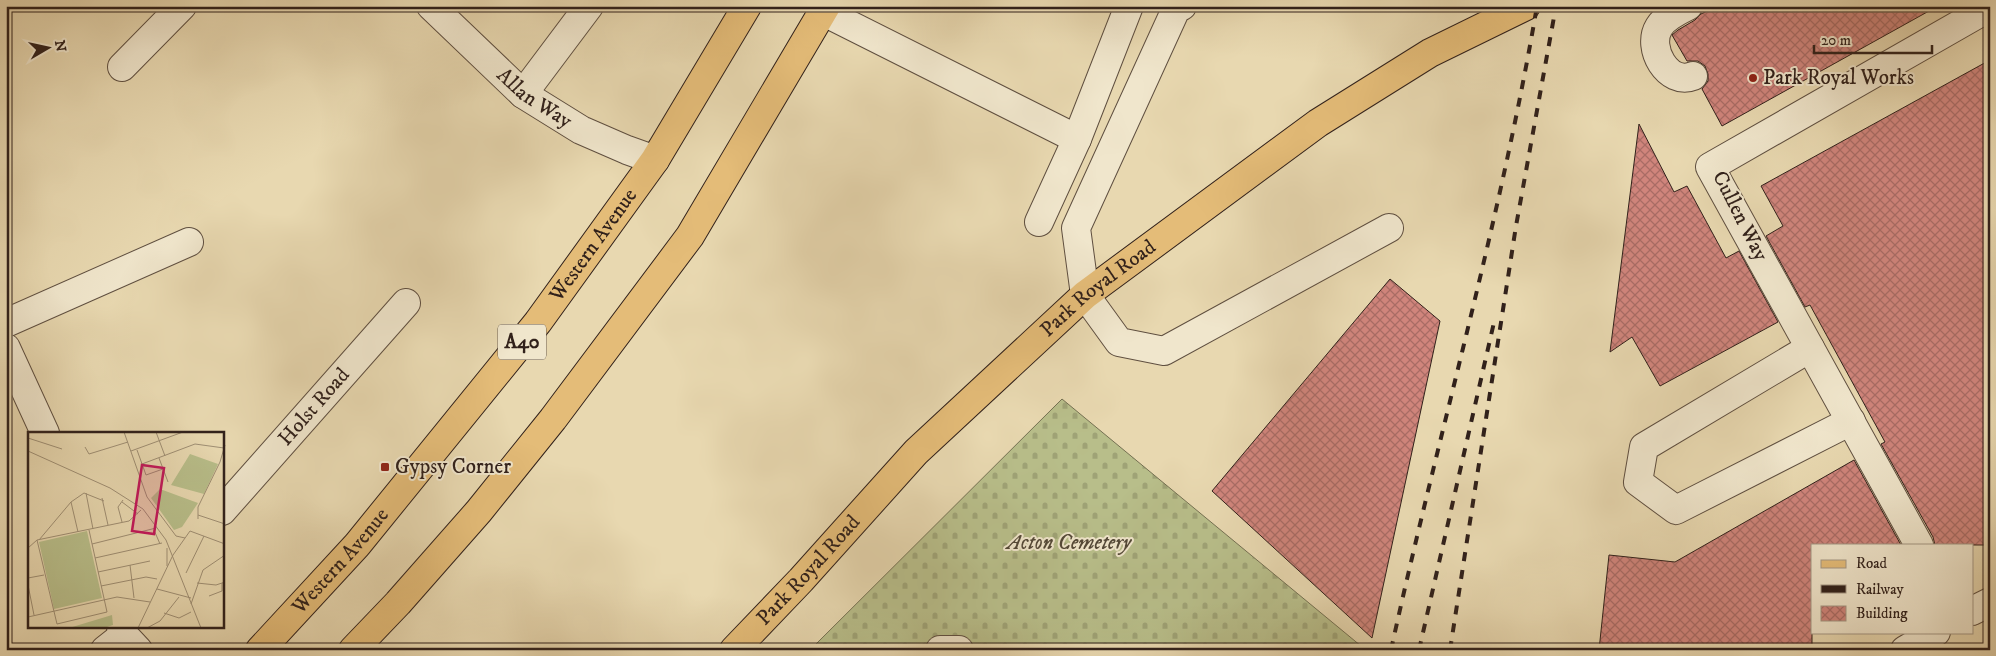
<svg xmlns="http://www.w3.org/2000/svg" width="1996" height="656" font-family="'IM FELL DW Pica',serif">
  <style>
    .cemetery { fill: url(#cemetery-stones); stroke: #747052 }
    .building { fill: url(#building-cross-hatch); stroke: #31211b }
    .lines { fill: none; stroke-linecap: round; stroke-linejoin: round }
    .minor-casing { stroke: #5f4f40; stroke-width: 30 }
    .major-casing { stroke: #31211b; stroke-width: 30 }
    .highway-casing { stroke: #31211b; stroke-width: 30 }
    .minor { stroke: #f0e6cc; stroke-width: 28 }
    .major { stroke: #e4bc78; stroke-width: 28 }
    .highway { stroke: #e4bc78; stroke-width: 28 }
    .rail { stroke: #31211b; stroke-width: 4; stroke-dasharray: 9 9; stroke-linecap: butt }
    .poi-dot { fill: #8f2418; stroke: #f0e6cc; stroke-width: 2 }
    .labels { text-anchor: middle; dominant-baseline: central; stroke-width: 4; stroke-linejoin: round; paint-order: stroke }
    .shield { fill: #f0e6cc; stroke: #6a5c50; stroke-width: 1 }
    .shield-label { font-size: 20px; font-weight: bold; fill: #31211b }
    .poi-label { font-size: 21px; fill: #31211b; stroke: #f0e6cc; text-anchor: start }
    .street-label { font-size: 21px; fill: #31211b; stroke: #f0e6cc }
    .park-label { font-size: 21px; font-style: italic; fill: #534837; stroke: #f0e6cc }
    .inset-road { fill: none; stroke: #9f8f74; stroke-width: 1 }
    .view { fill: #c2185b; fill-opacity: 0.15; stroke: #c2185b; stroke-width: 2.5 }
    .inset-edge { fill: none; stroke: #31211b; stroke-width: 2.5 }
  </style>
  <defs>
    <pattern id="cemetery-stones" width="16" height="16" patternUnits="userSpaceOnUse" patternTransform="scale(1.25)"><rect width="16" height="16" fill="#b8be8a"/><path d="M2 7V4a2 2 0 0 1 4 0v3zM10 15v-3a2 2 0 0 1 4 0v3z" fill="#9fa376"/></pattern>
    <pattern id="building-cross-hatch" width="8" height="8" patternUnits="userSpaceOnUse" patternTransform="scale(1.25)"><rect width="8" height="8" fill="#d0857c"/><path d="M0 0l8 8M0 8l8-8" fill="none" stroke="#a96c65"/></pattern>
  </defs>
  <rect width="100%" height="100%" fill="#e8d8b0"/>
  <filter id="stains"><feTurbulence type="fractalNoise" baseFrequency=".004" numOctaves="4"/><feColorMatrix values="0 0 0 0 .2 0 0 0 0 .09 0 0 0 0 .02 0 0 0 .5 -.17"/></filter>
  <radialGradient id="worn" r=".72"><stop offset=".6" stop-color="#630" stop-opacity="0"/><stop offset="1" stop-color="#630" stop-opacity=".3"/></radialGradient>
  <path class="cemetery" d="M1062,399L1361,646V650H810Z"/>
  <g class="building">
    <path d="M1717,6H1938L1722,126L1702,89L1708,81V74L1705,66L1698,61H1687L1672,35L1678,30L1695,20L1701,14Z"/>
    <path d="M1990,60V545H1935L1933,537L1881,444L1885,442L1810,305L1805,307L1766,236L1783,226L1761,186Z"/>
    <path d="M1639,124L1674,192L1687,186L1726,258L1739,251L1778,322L1660,386L1632,337L1610,352Z"/>
    <path d="M1390,279L1440,321L1372,638L1212,491Z"/>
    <path d="M1854,460L1901,545H1812V650H1599L1609,555L1675,562Z"/>
  </g>
  <g class="lines">
    <defs>
      <g id="minor">
        <path id="s1" d="M431,6L523,94L581,130L627,150L655,160"/>
        <path d="M1182,6L1176,9L1076,228L1085,295L1119,342L1164,351L1389,228"/>
        <path d="M1688,6C1678,11 1665,17 1659,27C1646,48 1668,86 1693,76"/>
        <path d="M824,12L1077,139"/>
        <path d="M122,67L182,6"/>
        <path d="M523,94L589,6"/>
        <path d="M1039,222L1077,139L1129,6"/>
        <path d="M6,323L189,242"/>
        <path d="M6,348L45,433"/>
        <path d="M1810,348L1644,447L1638,482L1676,510L1851,421"/>
        <path id="s2" d="M222,511L406,303"/>
        <path d="M1919,545L1710,167L1990,7"/>
        <path d="M1972,611L1990,602"/>
        <path d="M121,627L124,635L138,650"/>
        <path d="M105,650L124,635"/>
        <path d="M940,650H959"/>
        <path d="M1905,650L1936,632"/>
      </g>
      <g id="major">
        <path id="s3" d="M734,650L801,580L916,452L1085,295L1318,123L1430,53L1526,6"/>
      </g>
      <g id="highway">
        <path id="s4" d="M260,650L357,545L538,322L655,160L747,6"/>
        <path d="M353,650L398,603L479,511L553,419L690,236L826,6"/>
      </g>
    </defs>
    <use href="#minor" class="minor-casing"/>
    <use href="#major" class="major-casing"/>
    <use href="#highway" class="highway-casing"/>
    <use href="#minor" class="minor"/>
    <use href="#major" class="major"/>
    <use href="#highway" class="highway"/>
    <g class="rail">
      <path d="M1391,650C1438,435 1500,223 1537,6"/>
      <path d="M1419,650L1495,318"/>
      <path d="M1450,650L1516,226L1556,6"/>
    </g>
  </g>
  <g class="poi-dot">
    <circle cx="1753" cy="78" r="5"/>
    <rect x="380" y="462" width="10" height="10" rx="2.5"/>
  </g>
  <g class="labels">
    <rect class="shield" x="498" y="324.5" width="48" height="35" rx="4"/>
    <g class="shield-label">
      <text x="522" y="342">A40</text>
    </g>
    <g class="poi-label">
      <text x="1763" y="78">Park Royal Works</text>
      <text x="395" y="467">Gypsy Corner</text>
    </g>
    <g class="street-label">
      <text stroke="none"><textPath href="#s1" startOffset="139">Allan Way</textPath></text>
      <text transform="translate(1740 216) rotate(63)">Cullen Way</text>
      <text stroke="none"><textPath href="#s4" startOffset="525">Western Avenue</textPath></text>
      <text stroke="none"><textPath href="#s3" startOffset="514">Park Royal Road</textPath></text>
      <text stroke="none"><textPath href="#s2" startOffset="139">Holst Road</textPath></text>
      <text stroke="none"><textPath href="#s4" startOffset="120">Western Avenue</textPath></text>
      <text stroke="none"><textPath href="#s3" startOffset="109">Park Royal Road</textPath></text>
    </g>
    <g class="park-label">
      <text x="1069" y="543">Acton Cemetery</text>
    </g>
  </g>
  <g transform="translate(28 432)">
    <rect width="196" height="196" fill="#e8d8b0"/>
    <path d="M162,22L190,32L176,62L143,53ZM132,57L170,71L154,95L146,98L123,66Z" fill="#b8be8a"/>
    <path d="M59,99L74,166L26,177L11,110ZM84,183L85,193L76,196H41Z" fill="#b8be8a"/>
    <path class="inset-road" d="M96,0L119,65L148,104L157,106M128,0L137,24M0,6L34,17M57,15L61,22L100,10M109,18L118,43L135,37M0,19L82,56L115,77L138,108L173,196M103,19L155,0M131,26L140,50M114,32L167,12L196,16M58,61L65,97M74,66L80,93M43,70L56,61L76,69M94,70L110,82M170,83L197,92M170,87V75L192,30L197,13M94,90L90,75L95,68M126,98L132,112M9,108L29,192L79,180L61,98M11,108L43,70L50,100M64,112L128,96M0,116L9,108L101,89L113,78M67,126L134,111M102,133L106,166M139,134V116M70,140L122,129M158,141L176,104M0,146L16,143M169,151L188,153L197,150M0,153L6,183M73,154L118,145L129,147M129,157L163,166M181,164L194,159V151M163,172L175,138L197,123M136,181L151,186L163,180M0,185L89,165L122,170M110,196L145,123L162,99L197,112M119,196L132,189L151,165"/>
    <path class="view" d="M114,33L136,36L126,102L104,99Z"/>
    <rect width="196" height="196" class="inset-edge"/>
  </g>
  <rect width="1996" height="656" fill="none" stroke="#e8d8b0" stroke-width="25"/>
  <rect x="8" y="8" width="1981" height="641" fill="none" stroke="#31211b" stroke-width="2.5"/>
  <rect x="12" y="12" width="1971" height="631" fill="none" stroke="#31211b"/>
  <rect x="1811" y="544" width="162" height="90" fill="#f0e6cc" stroke="#a49785"/>
  <rect x="1821" y="560" width="25" height="8" fill="#e4bc78" stroke="#a49785"/>
  <text x="1856" y="568" font-size="15" fill="#31211b">Road</text>
  <rect x="1821" y="585" width="25" height="8" fill="#31211b" stroke="#a49785"/>
  <text x="1856" y="594" font-size="15" fill="#31211b">Railway</text>
  <rect x="1821" y="606" width="25" height="15" fill="url(#building-cross-hatch)" stroke="#a49785"/>
  <text x="1856" y="618" font-size="15" fill="#31211b">Building</text>
  <g transform="translate(48 48) rotate(81)" stroke="#f0e6cc" stroke-width="4" paint-order="stroke">
  <path d="M0-4L9 19L0 12L-9 19Z" fill="#31211b"/>
  <text y="-8" font-size="14" font-weight="bold" text-anchor="middle" fill="#31211b">N</text>
  </g>
  <path d="M1814 45v8h118v-8" fill="none" stroke="#31211b" stroke-width="2.5"/>
  <text x="1821" y="45" font-size="15" fill="#31211b" stroke="#f0e6cc" stroke-width="4" paint-order="stroke">20 m</text>
  <rect width="100%" height="100%" filter="url(#stains)"/>
  <rect width="100%" height="100%" fill="url(#worn)"/>
</svg>
